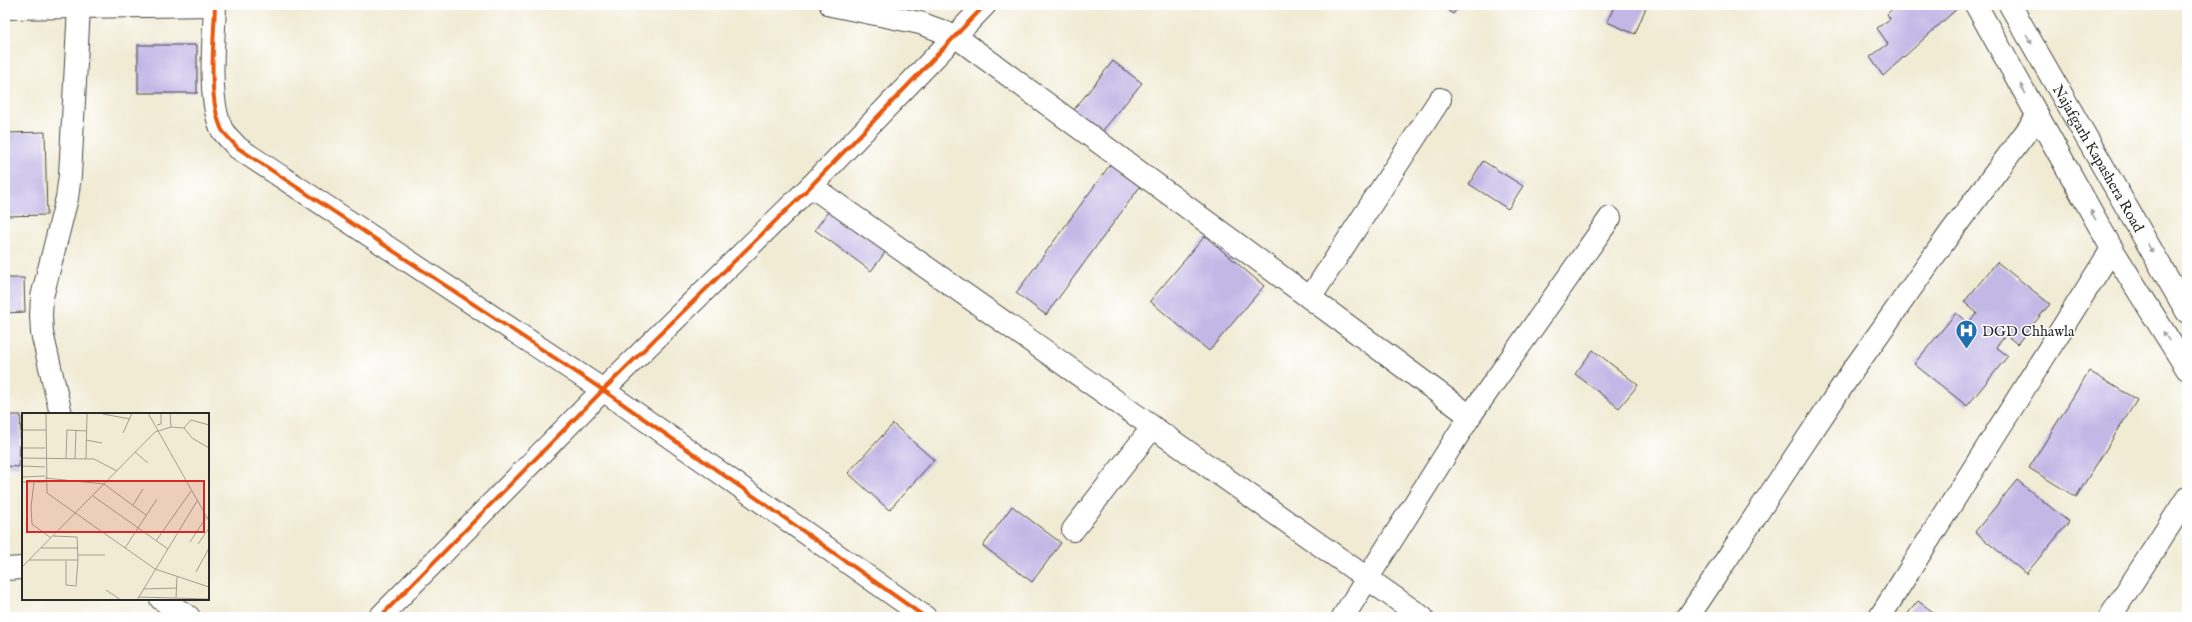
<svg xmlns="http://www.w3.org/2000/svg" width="2192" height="622" font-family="'IM FELL English',serif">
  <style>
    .building { fill: #c3b7e6 }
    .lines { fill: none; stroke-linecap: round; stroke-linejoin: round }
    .minor-casing { stroke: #494844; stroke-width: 24 }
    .major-casing { stroke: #494844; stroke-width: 24 }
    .minor { stroke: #fff; stroke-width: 22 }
    .major { stroke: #fff; stroke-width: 22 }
    .cycleway-casing { stroke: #fff; stroke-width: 6 }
    .cycleway { stroke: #e8590c; stroke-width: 4 }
    .oneway { fill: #a0a0a0 }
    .labels { text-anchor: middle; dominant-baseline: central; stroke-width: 3; stroke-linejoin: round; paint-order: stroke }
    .street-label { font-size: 15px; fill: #2b2b2b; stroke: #fff }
    .poi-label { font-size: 15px; fill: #2b2b2b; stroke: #fff; text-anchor: start }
    .inset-road { fill: none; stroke: #a29e90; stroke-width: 1 }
    .view { fill: #d62828; fill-opacity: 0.15; stroke: #d62828; stroke-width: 2 }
    .inset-edge { fill: none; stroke: #2b2b2b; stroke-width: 2 }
  </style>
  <rect width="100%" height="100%" fill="#fff"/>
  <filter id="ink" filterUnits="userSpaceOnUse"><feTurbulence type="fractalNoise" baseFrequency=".025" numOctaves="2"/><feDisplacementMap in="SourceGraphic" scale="8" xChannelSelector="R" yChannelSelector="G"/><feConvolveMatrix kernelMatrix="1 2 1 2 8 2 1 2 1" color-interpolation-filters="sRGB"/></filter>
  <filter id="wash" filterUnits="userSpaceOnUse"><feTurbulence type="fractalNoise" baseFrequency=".012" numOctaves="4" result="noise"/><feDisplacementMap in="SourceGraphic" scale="16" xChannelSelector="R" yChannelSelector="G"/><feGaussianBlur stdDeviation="0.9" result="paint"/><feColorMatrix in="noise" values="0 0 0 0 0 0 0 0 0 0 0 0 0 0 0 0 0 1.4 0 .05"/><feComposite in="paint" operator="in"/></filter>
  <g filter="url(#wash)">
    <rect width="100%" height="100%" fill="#f1ebd4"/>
    <g id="blocks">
      <g class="building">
        <path d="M1442,5H1460L1453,14Z"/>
        <path d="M1615,5H1647L1635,34L1607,22Z"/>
        <path d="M1897,5H1961L1883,76L1870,57L1888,44L1877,28L1890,19L1887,14Z"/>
        <rect x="138" y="45" width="59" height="48"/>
        <path d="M1113,61L1142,83L1100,134L1072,112Z"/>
        <path d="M45,132L47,215L5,216V133Z"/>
        <path d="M1483,161L1523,186L1508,209L1469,184Z"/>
        <path d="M1112,162L1142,184L1046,315L1016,293Z"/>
        <path d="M830,209L887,250L871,271L815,230Z"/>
        <path d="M1205,236L1264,286L1209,351L1150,301Z"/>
        <path d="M1997,262L2050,304L2017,344L2006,335L1996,347L2008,356L1967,406L1914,364L1956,313L1968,323L1977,313L1964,302Z"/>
        <path d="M5,278H24L25,312L5,313Z"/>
        <path d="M1593,350L1638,385L1619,408L1575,374Z"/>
        <path d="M2089,371L2137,400L2076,497L2029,468Z"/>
        <path d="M5,415H21L19,467L5,466Z"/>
        <path d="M893,424L934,460L889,510L848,473Z"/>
        <path d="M2017,480L2069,522L2026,574L1975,532Z"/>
        <path d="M1012,506L1061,543L1032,582L983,546Z"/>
        <path d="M1918,601L1940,617H1905Z"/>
      </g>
    </g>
  </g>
  <g filter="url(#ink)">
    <use href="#blocks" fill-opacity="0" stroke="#494844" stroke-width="1"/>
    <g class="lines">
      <defs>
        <g id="minor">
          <path d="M215,5C214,41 207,98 222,130C226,136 233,142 238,148L603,390L925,617"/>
          <path d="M831,5L920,23L955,36L1470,416"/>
          <path d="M5,8L215,5"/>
          <path d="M811,186L1422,617"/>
          <path d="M1310,298L1440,99"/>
          <path d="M61,414L42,333L41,315L42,297L67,198L70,175L79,7"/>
          <path d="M1073,530L1152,428"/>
          <path d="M5,569L23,568"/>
          <path d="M161,599L189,617"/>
          <path d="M380,617L603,390L811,186L985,5"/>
          <path d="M1343,617L1470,416L1610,218"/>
          <path d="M1688,617L1851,373L1951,232L2038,116"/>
          <path d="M1880,617L2112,249"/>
          <path d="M2110,617L2187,498"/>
        </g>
        <g id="major">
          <path d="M1976,5L2112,249L2187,369"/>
          <path id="s1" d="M2010,5L2187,312"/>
        </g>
      </defs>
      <use href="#minor" class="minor-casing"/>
      <use href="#major" class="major-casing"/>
      <use href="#minor" class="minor"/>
      <use href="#major" class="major"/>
      <defs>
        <g id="cycleway">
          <path d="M215,5C214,41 207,98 222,130C226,136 233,142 238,148L603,390L925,617"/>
          <path d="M380,617L603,390L811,186L985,5"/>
        </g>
      </defs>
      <use href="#cycleway" class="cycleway-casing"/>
      <use href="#cycleway" class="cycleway"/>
    </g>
    <defs><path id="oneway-solid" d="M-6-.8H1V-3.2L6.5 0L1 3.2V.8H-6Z"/></defs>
    <g class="oneway">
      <use href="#oneway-solid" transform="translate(2029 39) rotate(60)"/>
      <use href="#oneway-solid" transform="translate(2023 89) rotate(-119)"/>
      <use href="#oneway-solid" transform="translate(2093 215) rotate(-119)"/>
      <use href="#oneway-solid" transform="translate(2150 248) rotate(60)"/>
      <use href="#oneway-solid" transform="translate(2166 336) rotate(-122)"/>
    </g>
  </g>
  <defs>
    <symbol id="hospital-pin" viewBox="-11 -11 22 30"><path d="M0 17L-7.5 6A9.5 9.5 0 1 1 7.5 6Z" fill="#1f6fb2" stroke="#fff"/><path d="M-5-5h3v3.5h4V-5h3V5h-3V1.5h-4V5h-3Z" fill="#fff"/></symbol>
  </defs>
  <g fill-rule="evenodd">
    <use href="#hospital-pin" x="1954" y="318" width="25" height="34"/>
  </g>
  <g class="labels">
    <g class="street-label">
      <text stroke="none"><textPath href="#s1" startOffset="177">Najafgarh Kapashera Road</textPath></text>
    </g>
    <g class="poi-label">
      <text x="1982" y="331">DGD Chhawla</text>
    </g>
  </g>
  <g transform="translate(22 413)">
    <rect width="187" height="187" fill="#f1ebd4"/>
    <path class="inset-road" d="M24,0L25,80L133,156L187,174M126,0L187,108M148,0L149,14M81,1L108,6M135,12L139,11V0M162,15L170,25L187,35M0,17H24M101,20L110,0M64,27L80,30M0,35H23M113,39L126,50M0,45L72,46L95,58M44,45L45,17L65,18M53,45L54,17M64,46L65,0M0,53L23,54M0,64L23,63M23,65L82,71L124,102M0,69H23M12,69L9,94L10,111L29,125M71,83L146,136M111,92L121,76M134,128L169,78M168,129L185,103M176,131L187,115M19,135H56M103,135L135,86M56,142H83M7,147H56L55,124L31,123M44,148V172L54,173L56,147M0,154L133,19L149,14L162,15L169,7L187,12M174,159L187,135M121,176L154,175M84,177L99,187M116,184L186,186M154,185L155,164M115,187L175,88"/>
    <path class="view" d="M5,68H182V119H5Z"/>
    <rect width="187" height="187" class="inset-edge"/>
  </g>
  <rect width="2192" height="622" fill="none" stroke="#fff" stroke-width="20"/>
</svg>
